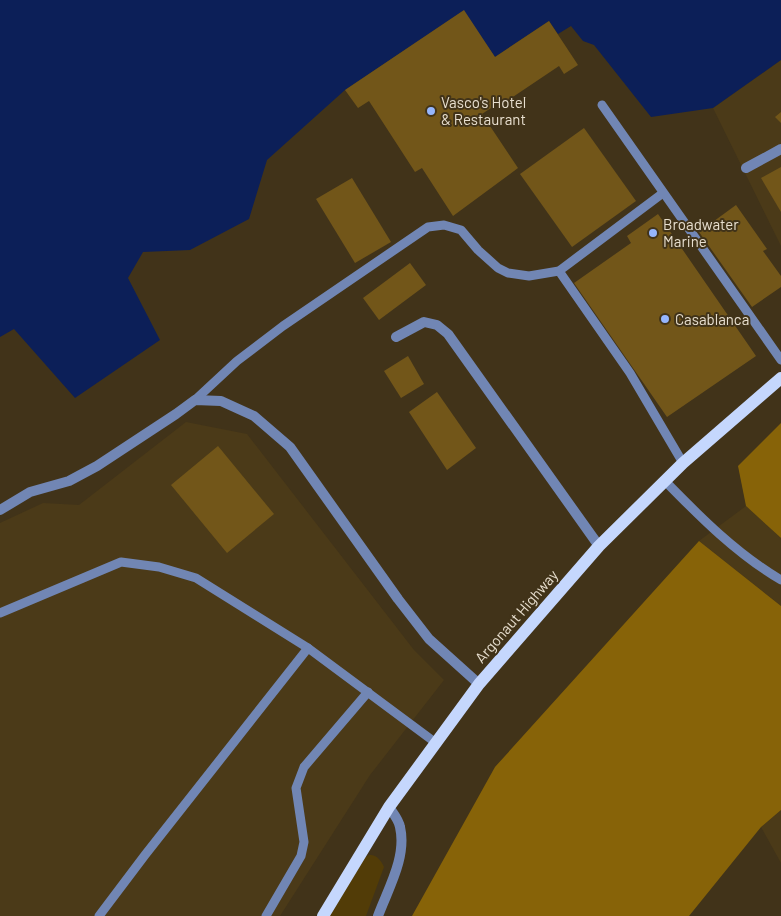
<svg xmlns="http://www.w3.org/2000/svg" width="781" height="916" font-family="Barlow,sans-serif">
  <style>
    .built { fill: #4b3a18 }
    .green { fill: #523c07 }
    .forest { fill: #876308 }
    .water { fill: #0c1f58 }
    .building { fill: #725619 }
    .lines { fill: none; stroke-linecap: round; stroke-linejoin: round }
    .lane { stroke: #7186b4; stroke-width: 9 }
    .street { stroke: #7186b4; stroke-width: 10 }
    .primary { stroke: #c5d7fd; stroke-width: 12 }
    .poi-dot { fill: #96b6fd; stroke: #413319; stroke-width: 2 }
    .labels { text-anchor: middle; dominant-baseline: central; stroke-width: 4; stroke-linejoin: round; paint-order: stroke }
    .poi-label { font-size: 15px; fill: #e8dfcf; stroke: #413319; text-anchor: start }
    .street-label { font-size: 15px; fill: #e8dfcf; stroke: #413319 }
  </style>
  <rect width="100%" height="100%" fill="#413319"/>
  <g class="built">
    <path d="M781,60V246L713,108Z"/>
    <path d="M186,422L247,434L414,650L444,680L370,775L280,916H0V523L43,503L79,505Z"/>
    <path d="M746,506L781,538V606L699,541Z"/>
    <path d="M781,810V863L761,827Z"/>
  </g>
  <path class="green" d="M369,855C376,854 381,860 384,867L366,916H329L364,858Z"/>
  <g class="forest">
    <path d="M781,423V538L746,506L738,466Z"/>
    <path d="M699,541L781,606V810L761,827L689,916H412L495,767Z"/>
  </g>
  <path class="water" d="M0,0H781V60L713,108L651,117L594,45L583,41L571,26L558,34L549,21L495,57L463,11L345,90L267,160L249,219L190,250L143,252L128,278L160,340L75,398L14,329L0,337Z"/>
  <g class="building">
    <path d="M464,10L495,57L549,21L578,65L564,74L559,66L507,101L506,98L482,114L518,168L453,216L422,168L415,172L369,101L358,108L345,90Z"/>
    <path d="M781,112V123L775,117Z"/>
    <path d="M584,128L636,201L572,247L520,174Z"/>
    <path d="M781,167V212L761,178Z"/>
    <path d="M352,178L391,242L355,263L316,199Z"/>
    <path d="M736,205L767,249L763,251L781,276V287L752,307L699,232Z"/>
    <path d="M658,214L756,356L667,417L574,283L631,243L627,236Z"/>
    <path d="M410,263L426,285L379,320L363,298Z"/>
    <path d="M408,356L424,384L401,398L384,371Z"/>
    <path d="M437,392L476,448L447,470L409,412Z"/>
    <path d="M218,446L274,514L227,553L171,485Z"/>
  </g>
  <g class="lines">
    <g class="lane">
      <path d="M602,105L781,360"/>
      <path d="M559,271L630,373L683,463"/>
      <path d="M195,400L237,361L283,326L428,227L444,225L461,230L478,250L498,268L508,273L529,276L559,271L663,193"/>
      <path d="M665,481C701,518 737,554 781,580"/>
      <path d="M0,613L121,562L159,567L196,578L308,648"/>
      <path d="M99,916L145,855L308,648L436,743"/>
      <path d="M266,916L301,856L304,842L296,788L304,767L368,692"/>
    </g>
    <g class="street">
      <path d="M746,168L781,149"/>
      <path d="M396,337L424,322L437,325L448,334L599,546"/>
      <path d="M0,510L30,492L69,481L97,466L176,414L195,400L221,401L254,416L290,447L398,599L429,639L479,684"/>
      <path d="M378,916C388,889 407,857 400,827C399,820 393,813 389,807"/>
    </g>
    <path class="primary" d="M323,916L389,807L479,684L599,546L683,463L781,378"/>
  </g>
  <g class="poi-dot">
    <circle cx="431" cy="111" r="5"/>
    <circle cx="653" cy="233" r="5"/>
    <circle cx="665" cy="319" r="5"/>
  </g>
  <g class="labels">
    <g class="poi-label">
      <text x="441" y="102">Vasco's Hotel<tspan x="441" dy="17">&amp; Restaurant</tspan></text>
      <text x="663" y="224">Broadwater<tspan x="663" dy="17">Marine</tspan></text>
      <text x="675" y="319">Casablanca</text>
    </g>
    <g class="street-label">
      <text transform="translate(516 616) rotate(-49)">Argonaut Highway</text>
    </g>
  </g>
</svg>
